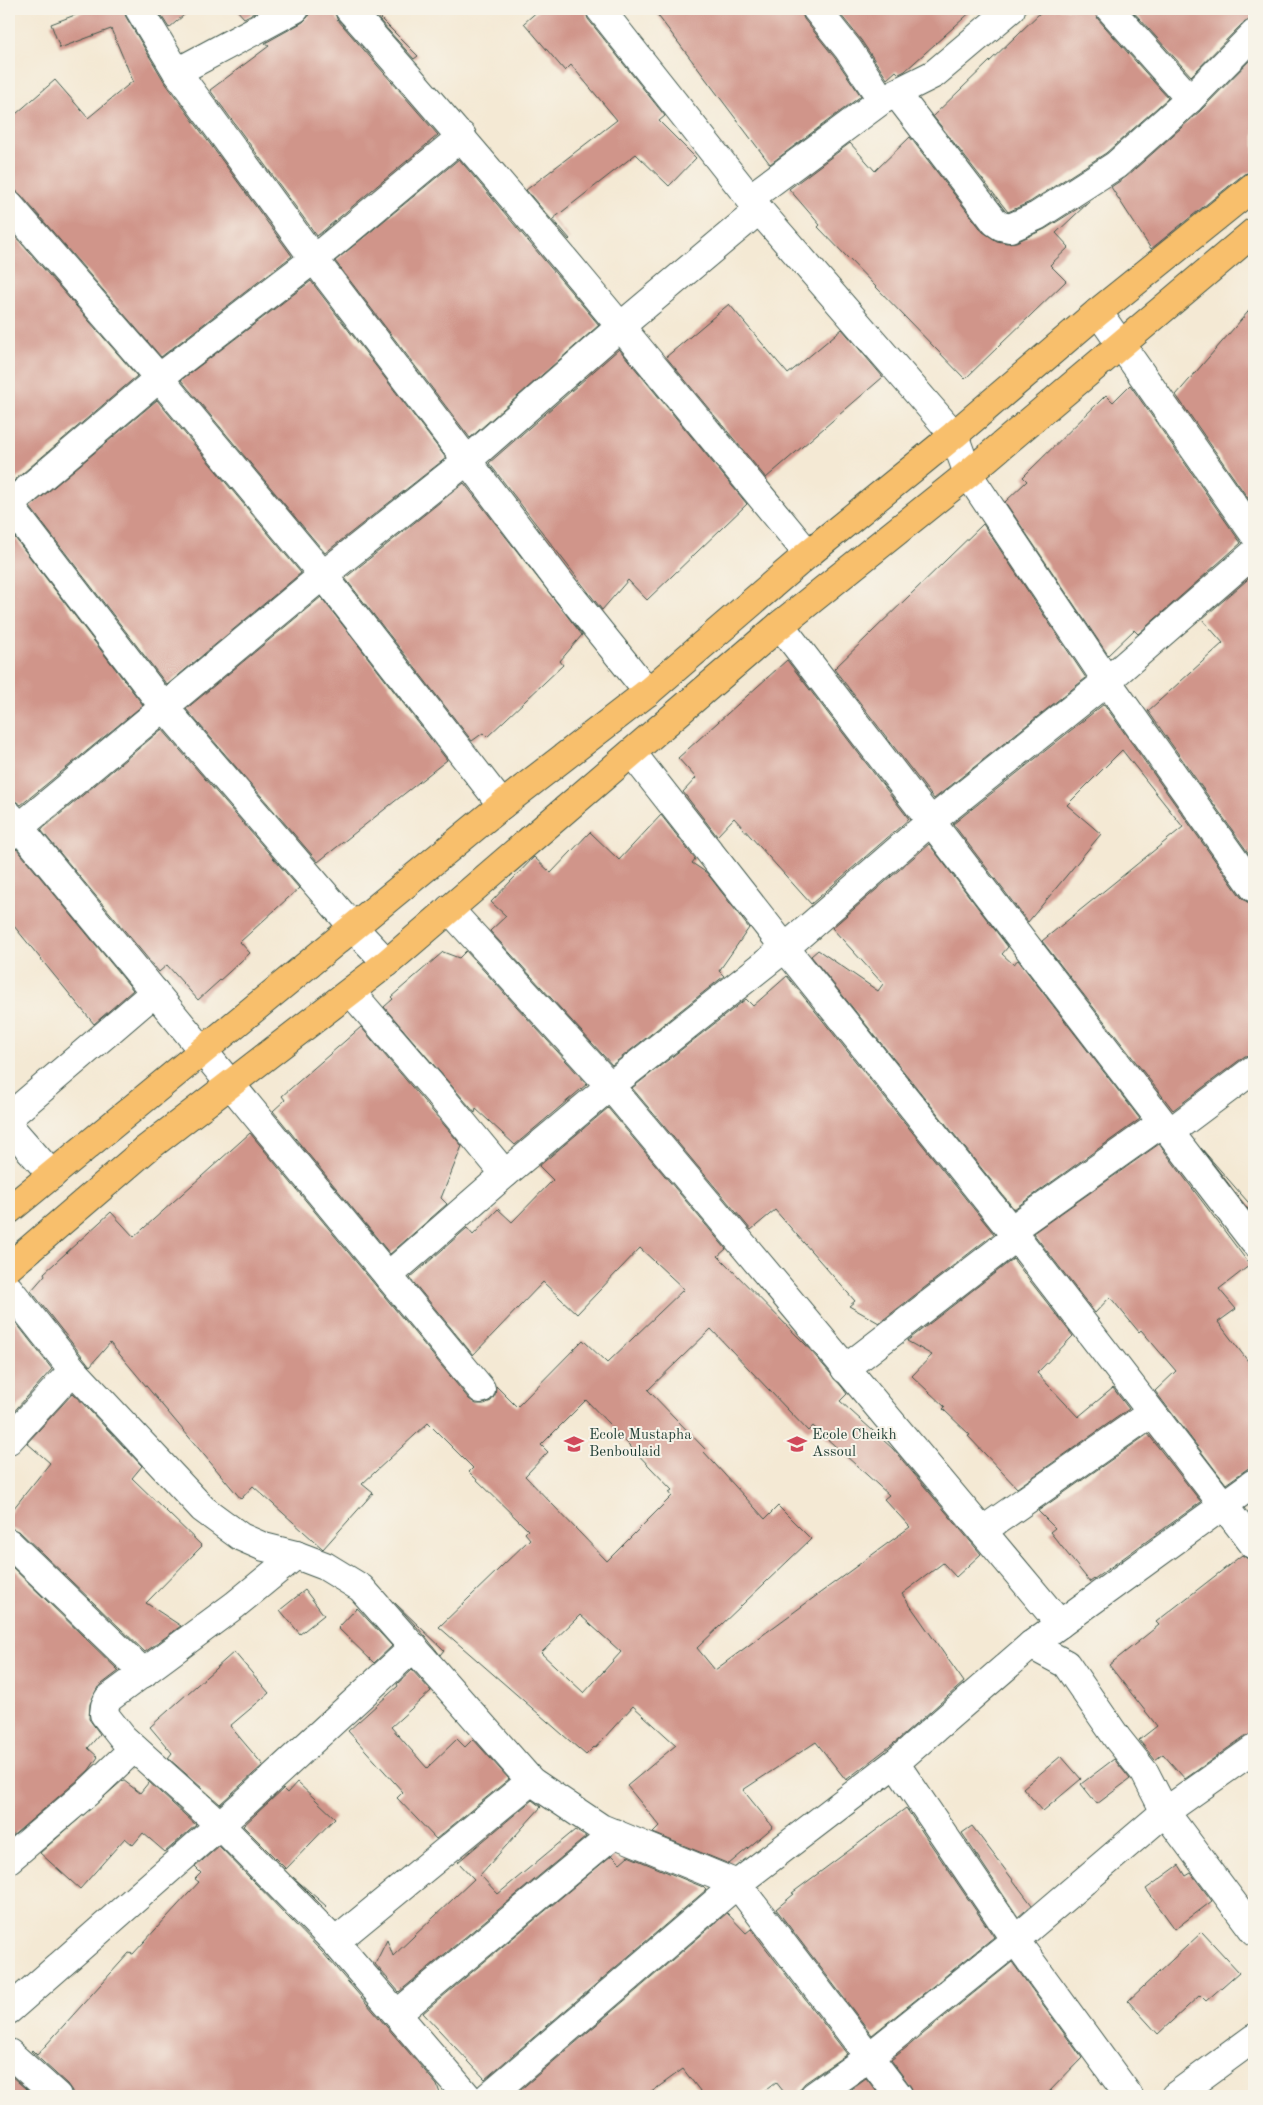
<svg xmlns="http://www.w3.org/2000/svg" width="1263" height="2105" font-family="'Old Standard TT',serif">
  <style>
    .building { fill: #d0958a; fill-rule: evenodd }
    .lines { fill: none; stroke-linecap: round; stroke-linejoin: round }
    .street-casing { stroke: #3f574c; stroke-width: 30 }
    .primary-casing { stroke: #3f574c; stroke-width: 30 }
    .street { stroke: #fff; stroke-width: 28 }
    .primary { stroke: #f8bf6c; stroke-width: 28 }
    .labels { text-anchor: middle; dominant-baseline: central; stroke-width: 4; stroke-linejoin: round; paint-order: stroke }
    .poi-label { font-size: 15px; fill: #1f3d34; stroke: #f7f3e8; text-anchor: start }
  </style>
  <rect width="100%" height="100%" fill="#f7f3e8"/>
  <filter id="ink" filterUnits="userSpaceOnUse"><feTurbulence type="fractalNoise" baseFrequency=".02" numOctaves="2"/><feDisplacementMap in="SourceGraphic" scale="10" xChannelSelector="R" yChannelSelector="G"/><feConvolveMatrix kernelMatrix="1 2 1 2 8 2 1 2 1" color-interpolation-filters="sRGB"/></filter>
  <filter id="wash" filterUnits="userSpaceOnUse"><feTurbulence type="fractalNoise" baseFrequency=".0096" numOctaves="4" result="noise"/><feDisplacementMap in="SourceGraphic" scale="20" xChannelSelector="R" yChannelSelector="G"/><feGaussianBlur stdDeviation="1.12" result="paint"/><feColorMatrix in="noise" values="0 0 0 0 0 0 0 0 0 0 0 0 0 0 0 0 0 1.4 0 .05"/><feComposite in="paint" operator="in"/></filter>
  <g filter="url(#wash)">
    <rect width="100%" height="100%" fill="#f4e9d4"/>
    <g id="blocks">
      <g class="building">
        <path d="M91,9H123L126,17L164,81L292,256L161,357L21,195L15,190H9V120L55,80L88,118L133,81L111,29L60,48L51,24Z"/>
        <path d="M157,9H191L169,28Z"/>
        <path d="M236,9H262L244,18Z"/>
        <path d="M310,9H334L337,19L438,135L317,236L210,90L269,46L265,43L303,22L308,17Z"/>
        <path d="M540,9H585L588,19L665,116L659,121L696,158L669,186L636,154L553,219L570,239L569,240L526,190L617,120L571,65L565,71L524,23Z"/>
        <path d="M653,9H801L804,19L835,58L861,96L770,164Z"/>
        <path d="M836,9H974L905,71L899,74L896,71L887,79L861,40Z"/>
        <path d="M1044,9H1095L1098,19L1168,98L1106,153L1030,202L1008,212L933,116Z"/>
        <path d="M1131,9H1254V19L1243,23L1191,76Z"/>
        <path d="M374,12L418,56L414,59L373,13Z"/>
        <path d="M1254,56V171L1244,174L1151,249L1111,187L1126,177L1200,111Z"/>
        <path d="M910,137L983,232L997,241L1007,243L1016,242L1045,229L1090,201L1056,233L1069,247L1050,265L1066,281L965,379L818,227L820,225L789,189L850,143L875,171Z"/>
        <path d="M459,159L599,325L470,438L335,261Z"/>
        <path d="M9,229L137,376L9,485Z"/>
        <path d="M311,281L446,458L325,553L181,380Z"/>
        <path d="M729,304L788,374L842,329L883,377L766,478L666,357Z"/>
        <path d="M1254,305V507L1176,395Z"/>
        <path d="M619,349L747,504L647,600L628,580L602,610L489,463Z"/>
        <path d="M1130,385L1241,543L1138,634L1134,630L1108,655L1005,502L1027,481L1023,477L1106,395L1113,402Z"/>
        <path d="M157,400L301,573L167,685L30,507Z"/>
        <path d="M464,483L582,635L560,661L563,665L487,737L483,733L472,741L345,578Z"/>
        <path d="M983,524L1086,678L934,799L834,669Z"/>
        <path d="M9,530L143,705L21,805L15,801L9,800Z"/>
        <path d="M1254,574V861L1148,711L1223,643L1202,619Z"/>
        <path d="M321,597L447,760L318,862L186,709Z"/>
        <path d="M787,660L909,819L811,904L734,818L717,836L683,792L696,778L678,758Z"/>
        <path d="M1104,704L1241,897L1247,902L1254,903V1054L1245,1056L1173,1110L1042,941L1183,827L1122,750L1067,805L1101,834L1028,922L953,824Z"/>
        <path d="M162,729L299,888L240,942L250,953L198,1000L167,965L159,972L41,830Z"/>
        <path d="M661,815L695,859L692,863L707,873L749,928L719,971L724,976L612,1065L490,931L506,916L491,902L534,857L551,873L590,832L619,860Z"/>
        <path d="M929,844L1008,947L1002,954L1013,964L1018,960L1140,1119L1014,1209L811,956L818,950L878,991L883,984L832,928Z"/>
        <path d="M17,849L133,990L94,1024L9,920V851Z"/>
        <path d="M466,951L587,1084L515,1145L476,1109L475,1113L384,1007L393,999L391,997L443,952L459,958Z"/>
        <path d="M787,976L994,1234L879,1323L849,1306L855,1301L775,1210L751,1230L632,1088L746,999L753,1006Z"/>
        <path d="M361,1027L462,1146L441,1198L447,1204L390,1254L273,1111L285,1100L282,1096Z"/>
        <path d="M608,1108L726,1249L718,1256L806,1345L842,1387L847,1394L840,1401L893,1449L981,1554L956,1577L943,1563L902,1594L964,1682L898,1740L846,1780L816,1742L743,1790L773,1827L729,1864L653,1833L660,1826L627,1786L676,1745L633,1706L595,1748L594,1747L586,1755L439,1627L530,1539L525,1533L528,1530L469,1472L473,1468L428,1423L362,1484L373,1493L323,1549L253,1486L241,1499L110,1343L90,1366L31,1291L45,1275L44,1273L111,1212L134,1237L250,1133L469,1399L476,1404H484L491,1401L495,1395L496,1386L517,1407L583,1340L607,1363L684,1289L640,1248L577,1314L543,1282L473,1355L410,1278L467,1228L473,1235L498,1209L512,1222L553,1180L539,1166ZM711,1329L808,1431L813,1426L889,1495L884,1499L910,1527L715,1670L697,1648L811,1539L778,1506L765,1519L704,1452L706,1450L648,1390ZM586,1400L672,1490L669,1492L672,1496L607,1561L525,1476L548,1452L541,1445ZM580,1615L621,1652L584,1693L541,1653Z"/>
        <path d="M1159,1144L1250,1265L1219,1289L1236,1309L1218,1322L1254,1369V1464L1226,1484L1155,1391L1176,1371L1141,1330L1139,1332L1110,1297L1095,1313L1033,1233Z"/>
        <path d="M1201,1148L1254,1209V1217Z"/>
        <path d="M1013,1259L1073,1336L1037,1373L1078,1417L1113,1388L1129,1409L1017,1488L968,1436L970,1435L943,1409L945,1407L912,1376L932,1355L907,1341Z"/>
        <path d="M10,1315L52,1369L9,1417V1316Z"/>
        <path d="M73,1393L142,1466L132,1478L202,1546L146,1603L181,1626L145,1652L20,1532L9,1528V1514L50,1463L27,1443Z"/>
        <path d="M1148,1434L1201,1502L1090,1582L1050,1532L1055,1528L1038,1511Z"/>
        <path d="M1242,1555L1248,1559L1254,1560V1734L1245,1736L1185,1779L1163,1754L1155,1760L1139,1740L1157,1726L1109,1665L1159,1625L1156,1622Z"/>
        <path d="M9,1564L119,1671L98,1687L90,1704L89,1719L100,1734L88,1748L98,1757L89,1770L78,1780L9,1839Z"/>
        <path d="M305,1590L324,1615L300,1634L280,1610Z"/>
        <path d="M395,1603L444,1650L440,1655L426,1637Z"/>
        <path d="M357,1608L392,1646L374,1663L338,1628Z"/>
        <path d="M234,1652L269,1693L230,1726L263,1765L220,1804L168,1758L172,1753L150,1727Z"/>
        <path d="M412,1670L431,1691L391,1727L427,1768L457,1739L465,1747L473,1739L509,1779L436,1839L397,1798L403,1792L348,1731L398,1686L397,1684Z"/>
        <path d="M1061,1756L1081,1779L1043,1811L1023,1788Z"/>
        <path d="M1114,1759L1130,1779L1097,1804L1081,1784Z"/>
        <path d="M123,1780L140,1793L149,1782L196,1825L165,1852L143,1833L133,1845L125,1838L80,1889L40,1853Z"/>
        <path d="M297,1782L335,1818L286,1869L243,1826L283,1789L287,1793Z"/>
        <path d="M532,1800L541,1807L480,1875L498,1894L575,1830L586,1837L399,1992L375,1964L387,1940L393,1956L474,1879L458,1862Z"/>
        <path d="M906,1808L994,1937L872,2035L776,1909L794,1894L792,1893Z"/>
        <path d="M972,1826L1032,1905L1018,1917L962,1833Z"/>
        <path d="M219,1846L323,1953L437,2085L441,2096H72V2091L67,2084L31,2051L32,2050L37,2055L129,1953L133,1954L199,1882L195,1879L201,1873L195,1867Z"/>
        <path d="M612,1855L620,1863L628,1856L703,1887L706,1890L485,2079L423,2013Z"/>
        <path d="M1179,1865L1186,1876L1191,1873L1212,1901L1175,1929L1146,1889Z"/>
        <path d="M293,1877L326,1906L324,1908Z"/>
        <path d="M727,1913L746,1933L751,1929L847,2054L805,2083L800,2089L799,2096H787L776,2082L758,2096H704L683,2069L646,2096H513Z"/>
        <path d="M1202,1932L1239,1972L1206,2001L1200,1995L1158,2034L1128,2001Z"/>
        <path d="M1012,1962L1082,2058L1045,2096H914L911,2087L891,2060Z"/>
        <path d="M10,2075L34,2096H9Z"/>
        <path d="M866,2078L880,2096H841Z"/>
      </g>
    </g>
  </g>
  <g filter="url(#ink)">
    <use href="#blocks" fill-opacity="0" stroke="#3f574c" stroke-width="1"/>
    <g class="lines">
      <defs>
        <g id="street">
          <path d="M139,9L177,72L314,259L561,584L648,692"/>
          <path d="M349,9C507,187 657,370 808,554"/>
          <path d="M600,9L759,210L954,435L968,474L1107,681L1254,888"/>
          <path d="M816,9L848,49L882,100"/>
          <path d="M1110,9L1190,99"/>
          <path d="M177,72L295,9"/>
          <path d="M896,93L995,222L1001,226L1010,228L1037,216L1116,165L1190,99L1254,34"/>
          <path d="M750,198L882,100L934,74L1011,9"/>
          <path d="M9,205L159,378L323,575L502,805"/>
          <path d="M1098,312L1254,534"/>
          <path d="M9,505L164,707L353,927L387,963"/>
          <path d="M9,505L159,378L314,259L462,136"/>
          <path d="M780,625L1254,1242"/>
          <path d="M632,753L785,948L1011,1230L1254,1545"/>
          <path d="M9,815L481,1389"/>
          <path d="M9,836L323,575L468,460L621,326L759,210"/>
          <path d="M449,909L610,1086L1060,1624"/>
          <path d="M351,992L438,1093L505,1174"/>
          <path d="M9,1117L155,992"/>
          <path d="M9,1126L52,1175"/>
          <path d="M1170,1132L1254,1069"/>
          <path d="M1011,1230L1162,1123"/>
          <path d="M388,1276L505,1174L610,1086L785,948L930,822L1107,681L1254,553"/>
          <path d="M9,1289L73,1370L203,1509L241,1537L264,1547L296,1555L325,1566L361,1588L531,1781L601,1828L737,1884L899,2096"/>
          <path d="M845,1369L1016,1237"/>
          <path d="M9,1440L73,1370"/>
          <path d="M982,1531L1151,1413"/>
          <path d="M9,1543L144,1673"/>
          <path d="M296,1555L235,1605L108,1699L105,1706L104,1714L123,1738L220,1825L335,1942L467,2096"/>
          <path d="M1031,1645L1066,1664L1117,1738L1145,1773L1165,1812L1254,1931"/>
          <path d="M895,1763L1015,1940L1129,2096"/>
          <path d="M9,1859L88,1792L134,1748"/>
          <path d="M335,1942L531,1781"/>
          <path d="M9,2010L248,1800L414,1647"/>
          <path d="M397,2014L615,1833"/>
          <path d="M9,2053L57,2096"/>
          <path d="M489,2096L737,1884L895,1763L1031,1645L1254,1483"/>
          <path d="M814,2096L869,2057L1015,1940L1165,1812L1254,1749"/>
          <path d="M1175,2096L1254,2038"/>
        </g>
        <g id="primary">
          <path d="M9,1210L502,805L648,692L808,554L954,435L1098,312L1254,186"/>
          <path d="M9,1267L145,1150L387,963L780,625L968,474L1254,232"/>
        </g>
      </defs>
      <use href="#street" class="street-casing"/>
      <use href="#primary" class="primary-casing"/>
      <use href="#street" class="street"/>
      <use href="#primary" class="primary"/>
    </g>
  </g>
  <defs>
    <symbol id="school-bare" viewBox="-9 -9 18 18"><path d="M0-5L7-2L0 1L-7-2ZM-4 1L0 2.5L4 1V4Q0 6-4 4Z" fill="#d1495b" stroke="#f7f3e8" stroke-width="2.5" paint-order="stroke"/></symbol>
  </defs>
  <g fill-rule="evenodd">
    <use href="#school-bare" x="560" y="1430" width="28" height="28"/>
    <use href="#school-bare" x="783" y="1430" width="28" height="28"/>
  </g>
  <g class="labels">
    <g class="poi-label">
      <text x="589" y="1435">Ecole Mustapha<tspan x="589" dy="17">Benboulaid</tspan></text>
      <text x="812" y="1435">Ecole Cheikh<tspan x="812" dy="17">Assoul</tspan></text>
    </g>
  </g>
  <rect width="1263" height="2105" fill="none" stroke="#f7f3e8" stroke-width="30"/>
</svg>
